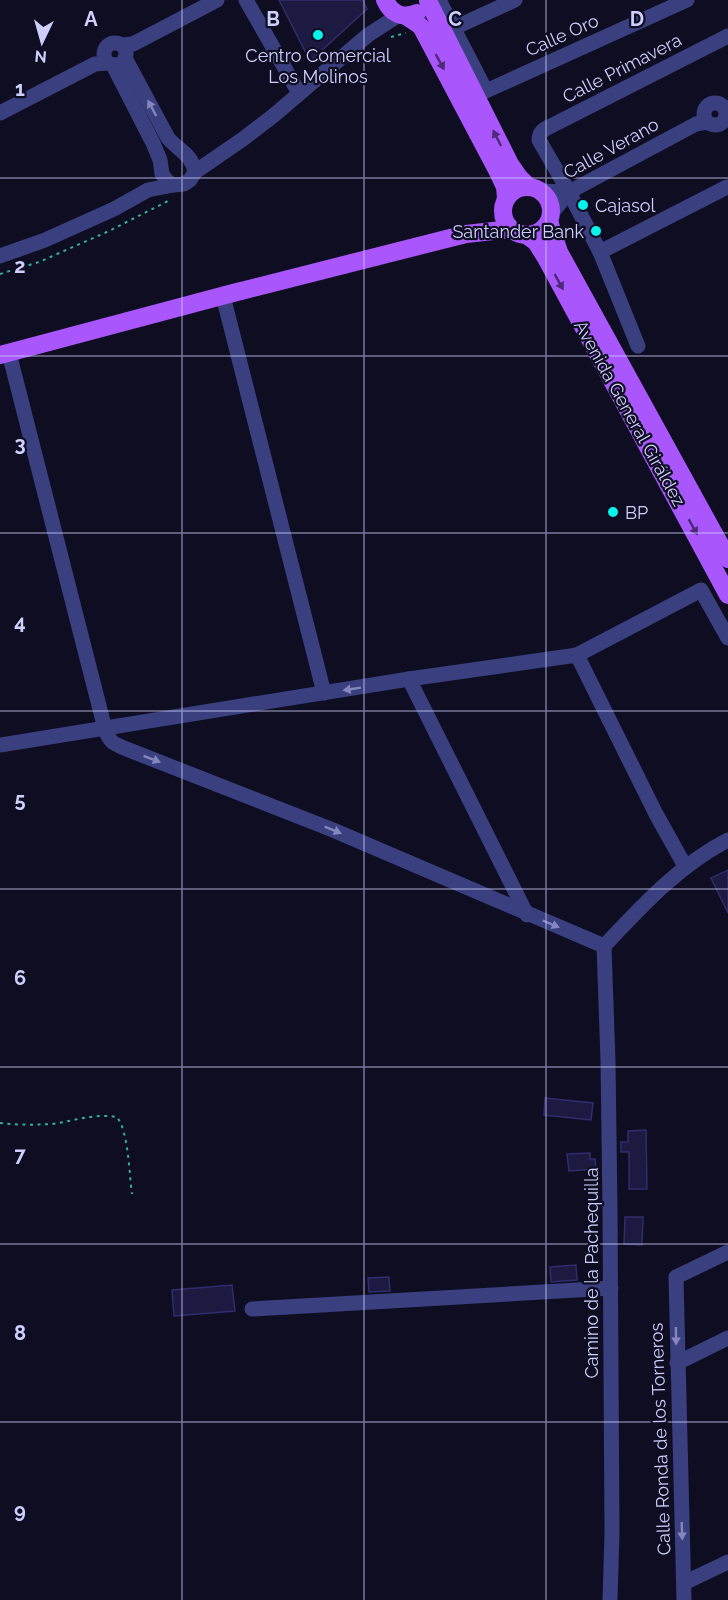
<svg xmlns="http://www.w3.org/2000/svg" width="728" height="1600" font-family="Raleway,sans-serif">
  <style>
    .building { fill: #1c1a41; stroke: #302c6d; stroke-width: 1.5 }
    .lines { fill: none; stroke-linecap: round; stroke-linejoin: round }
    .path { stroke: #2fb198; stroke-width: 2; stroke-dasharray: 3 4.5; stroke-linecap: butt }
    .minor { stroke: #393f7f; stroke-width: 15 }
    .major { stroke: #a956fd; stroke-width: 18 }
    .oneway { fill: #4c2a79 }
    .oneway2 { fill: #8487be }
    .grid { fill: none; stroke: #cecffe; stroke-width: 1.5; stroke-opacity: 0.55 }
    .poi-dot { fill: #03f5ed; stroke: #0e0d21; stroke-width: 2 }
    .labels { text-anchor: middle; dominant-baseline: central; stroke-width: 4.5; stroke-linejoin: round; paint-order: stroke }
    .street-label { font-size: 18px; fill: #cecffe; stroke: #0e0d21 }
    .poi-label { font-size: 18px; fill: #cecffe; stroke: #0e0d21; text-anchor: start }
    .grid-label { font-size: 20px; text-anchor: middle; font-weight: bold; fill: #cecffe; stroke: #0e0d21; stroke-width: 4.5; stroke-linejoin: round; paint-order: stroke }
  </style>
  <rect width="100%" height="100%" fill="#0e0d21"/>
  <g class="building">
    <path d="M279,0H363L367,9L310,61Z"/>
    <path d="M728,870V913L711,878Z"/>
    <path d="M545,1098L593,1103L591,1120L544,1115Z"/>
    <path d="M646,1130L647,1189H629V1152H621V1142H628V1131Z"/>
    <path d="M590,1153V1159H595L596,1169L569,1171L567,1154Z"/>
    <path d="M625,1217H643L642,1245L624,1244Z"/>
    <path d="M576,1265L577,1280L551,1282L550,1267Z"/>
    <path d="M389,1277L390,1291L369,1292L368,1278Z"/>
    <path d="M232,1285L235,1311L174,1316L172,1290Z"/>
  </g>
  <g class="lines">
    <g class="path">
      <path d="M391,37L406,33"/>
      <path d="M0,274L39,262L109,231L170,200"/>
      <path d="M0,1123C17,1125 35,1125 52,1124C74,1121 94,1113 117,1117C129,1133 129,1174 132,1194"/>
    </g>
    <g class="minor">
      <path d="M246,0L299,93"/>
      <path d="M439,0L486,91L687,0"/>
      <path d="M454,28L515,0"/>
      <circle cx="115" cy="54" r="11"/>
      <path d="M122,45L133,44L217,0"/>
      <path d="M125,58L168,138C179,151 192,154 195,172"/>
      <path d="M113,65L153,143L160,160L162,174L167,181L173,185"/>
      <circle cx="715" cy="114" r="11"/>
      <path d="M0,113L95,64L108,63"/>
      <path d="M540,191L569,192"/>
      <path d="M551,214L569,192L696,124L707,122"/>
      <path d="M600,252L727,187"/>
      <path d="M0,256L45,240L114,209L148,190L173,185L184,184L190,180L195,172L243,139L273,116L368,35L399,15"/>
      <path d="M223,296L324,693"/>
      <path d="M638,346L600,252L569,192L539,140C539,132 544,129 551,126L728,36"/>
      <path d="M9,353L105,729C110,744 115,744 129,750L333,830L604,946"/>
      <path d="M577,655L701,590L728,638"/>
      <path d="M0,745L409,679"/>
      <path d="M527,915L409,679L577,655L656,814L685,866"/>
      <path d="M604,946L608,1061L610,1209L612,1533L610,1600"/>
      <path d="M604,946C641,907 679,865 728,840"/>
      <path d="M252,1309L611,1288"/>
      <path d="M677,1363L728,1338"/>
      <path d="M684,1583L728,1562"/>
      <path d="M684,1600L676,1277L728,1252"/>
    </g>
    <g class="major">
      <path d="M385,0C391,14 403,19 417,13"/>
      <path d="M428,1L510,164L519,177L529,187"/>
      <path d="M406,16L418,24L422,28L497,170L505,187L506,198"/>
      <circle cx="527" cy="211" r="24"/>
      <path d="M549,221L559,252L728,559"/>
      <path d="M526,235L536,242L546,258L728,595"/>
      <path d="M0,355L233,293L466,234L511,229"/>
    </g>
  </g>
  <defs><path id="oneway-solid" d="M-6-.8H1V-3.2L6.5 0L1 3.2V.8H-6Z" transform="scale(1.5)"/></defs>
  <g class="oneway">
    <use href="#oneway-solid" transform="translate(440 62) rotate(61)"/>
    <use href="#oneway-solid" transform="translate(497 138) rotate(-117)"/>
    <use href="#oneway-solid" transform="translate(559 282) rotate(61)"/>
    <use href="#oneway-solid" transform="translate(693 527) rotate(61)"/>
  </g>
  <g class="oneway2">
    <use href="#oneway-solid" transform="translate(152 108) rotate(-118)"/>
    <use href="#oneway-solid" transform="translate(352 689) rotate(171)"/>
    <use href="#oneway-solid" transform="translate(152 759) rotate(21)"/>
    <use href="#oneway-solid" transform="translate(333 830) rotate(22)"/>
    <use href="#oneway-solid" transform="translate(551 924) rotate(23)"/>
    <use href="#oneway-solid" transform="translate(676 1336) rotate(89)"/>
    <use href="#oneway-solid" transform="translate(682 1531) rotate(88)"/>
  </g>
  <path class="grid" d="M182,0V1600M364,0V1600M546,0V1600M0,178H728M0,356H728M0,533H728M0,711H728M0,889H728M0,1067H728M0,1244H728M0,1422H728"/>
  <g class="poi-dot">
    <circle cx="318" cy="35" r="6"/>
    <circle cx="583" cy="205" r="6"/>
    <circle cx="596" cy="231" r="6"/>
    <circle cx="613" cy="512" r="6"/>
  </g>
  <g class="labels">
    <g class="street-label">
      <text transform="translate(562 35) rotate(-24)">Calle Oro</text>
      <text transform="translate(622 68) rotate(-27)">Calle Primavera</text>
      <text transform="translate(611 148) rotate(-29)">Calle Verano</text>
      <text transform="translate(630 413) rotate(61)">Avenida General Giráldez</text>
      <text transform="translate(591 1273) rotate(-90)">Camino de la Pachequilla</text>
      <text transform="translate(660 1439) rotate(-92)">Calle Ronda de los Torneros</text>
    </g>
    <g class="poi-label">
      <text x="318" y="55" text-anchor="middle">Centro Comercial<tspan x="318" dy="21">Los Molinos</tspan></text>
      <text x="595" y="205">Cajasol</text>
      <text x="584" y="231" text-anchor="end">Santander Bank</text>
      <text x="625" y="512">BP</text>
    </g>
  </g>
  <g class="grid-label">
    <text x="91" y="26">A</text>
    <text x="273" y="26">B</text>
    <text x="455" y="26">C</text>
    <text x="637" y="26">D</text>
    <text x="20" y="96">1</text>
    <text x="20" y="273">2</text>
    <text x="20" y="451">3</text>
    <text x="20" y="629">4</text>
    <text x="20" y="807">5</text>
    <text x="20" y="985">6</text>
    <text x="20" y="1162">7</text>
    <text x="20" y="1340">8</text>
    <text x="20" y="1518">9</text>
  </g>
  <g transform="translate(42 42) rotate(185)" stroke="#0e0d21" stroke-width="4.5" paint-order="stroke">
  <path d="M0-4.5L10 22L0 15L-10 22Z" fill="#cecffe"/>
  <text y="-9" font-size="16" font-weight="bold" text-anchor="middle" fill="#cecffe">N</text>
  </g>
</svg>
